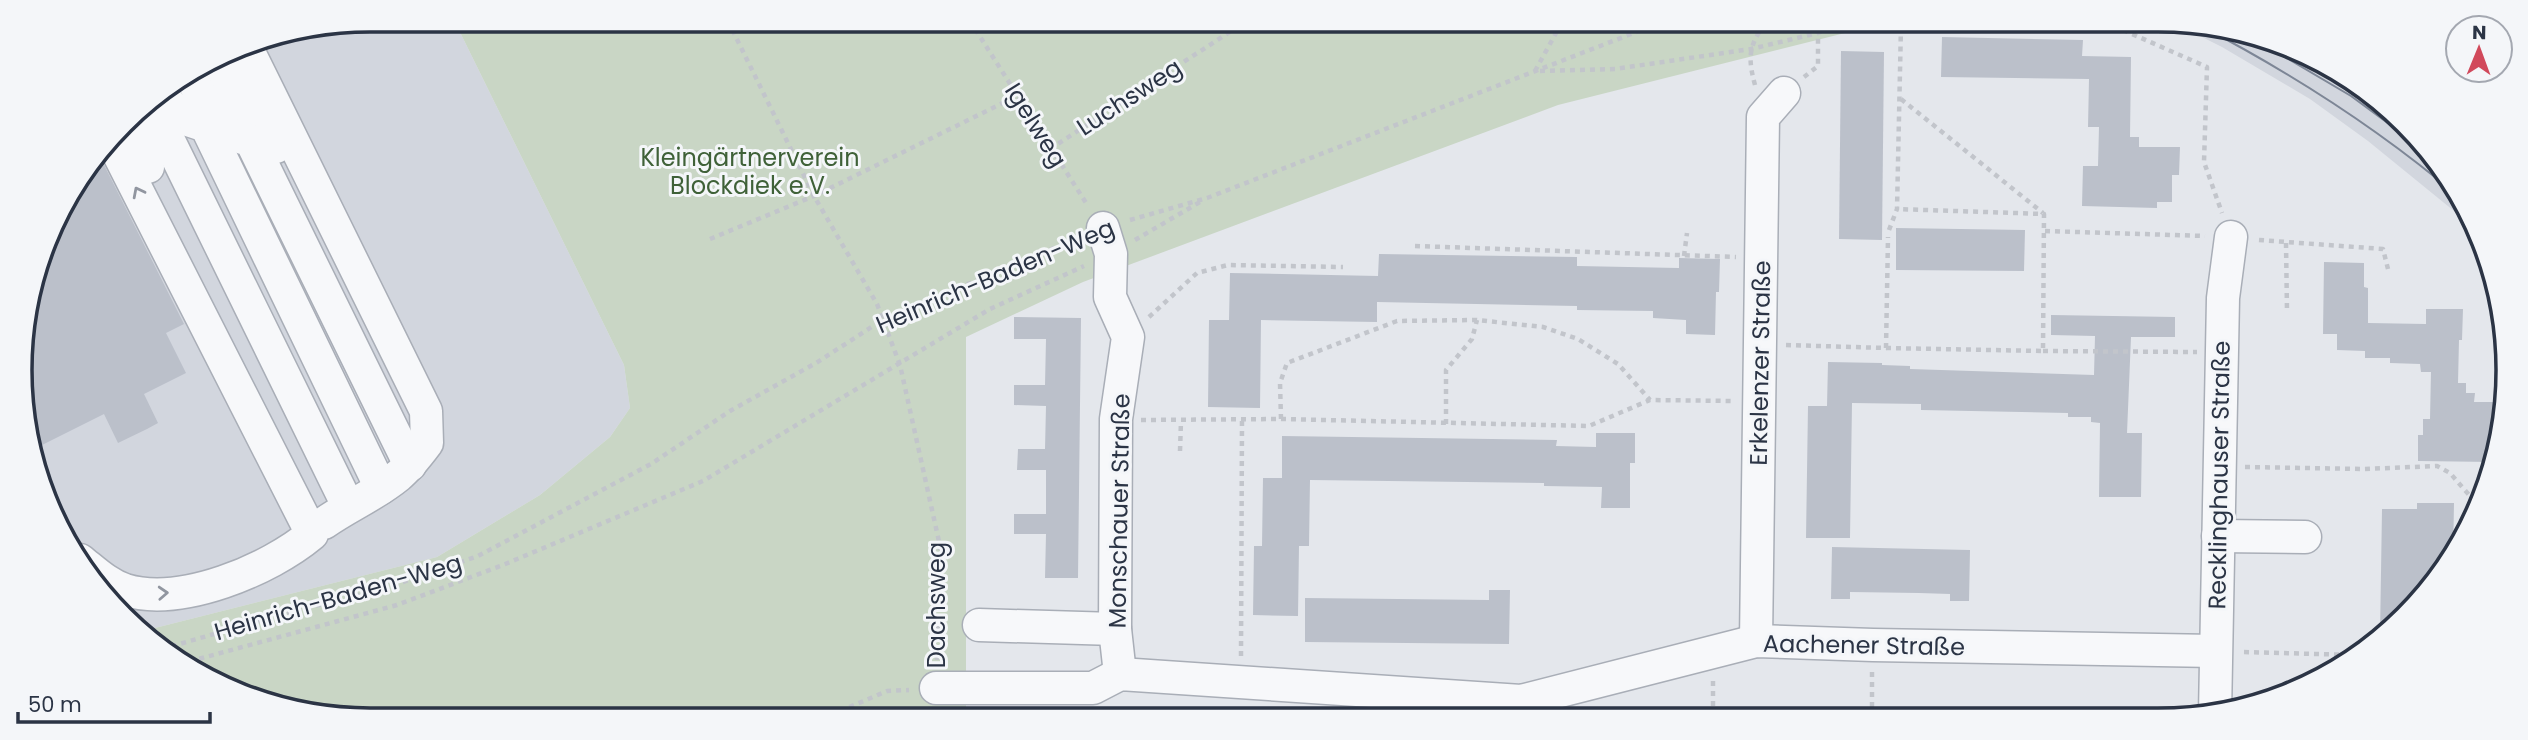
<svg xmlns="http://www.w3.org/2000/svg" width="2528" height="740" font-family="Poppins,sans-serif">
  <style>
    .built { fill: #d2d6de }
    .green { fill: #c9d6c5 }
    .building { fill: #bbc0ca }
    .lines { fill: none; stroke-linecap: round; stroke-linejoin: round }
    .minor-casing { stroke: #a9aeb7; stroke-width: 35 }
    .path { stroke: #c2c5cb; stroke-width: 4.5; stroke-dasharray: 5 5; stroke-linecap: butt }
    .minor { stroke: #f7f8fa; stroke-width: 32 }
    .tram { stroke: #7d8696; stroke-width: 2 }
    .oneway { stroke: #9196a0 }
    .labels { text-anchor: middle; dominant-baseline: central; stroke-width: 6; stroke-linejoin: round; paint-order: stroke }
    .street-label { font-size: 24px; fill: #2b3445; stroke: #f4f6f9 }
    .park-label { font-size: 24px; fill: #3f6138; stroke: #f4f6f9 }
    .rim { fill: none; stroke: #2b3445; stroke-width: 3.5 }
  </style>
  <rect width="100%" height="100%" fill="#e4e7ec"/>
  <g class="built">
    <path d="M370,19L454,20L624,365L630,408L610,437L540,495L437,557L143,631L91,583L31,461L20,347L56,215L138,107L236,46Z"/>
    <path d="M2180,26H2226L2332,70L2369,94L2449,175L2470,224L2368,141L2310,99L2222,47Z"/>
  </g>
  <path class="green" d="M454,20L1877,25L1558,105L1083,282L966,337V715L302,714L175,662L143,631L437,557L540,495L610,437L630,408L624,365Z"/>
  <g class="building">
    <path d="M1942,37L2083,40L2082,56L2131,57L2130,137H2139V147H2180L2179,175H2172V202H2157V208L2082,206L2083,166H2098L2099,127H2088L2089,79L1941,77Z"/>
    <path d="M1841,51L1884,52L1882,240L1839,239Z"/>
    <path d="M100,157L184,324L166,333L186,373L144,394L158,423L147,429L118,443L104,414L30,451L20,347L56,215Z"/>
    <path d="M1896,228L2025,230L2024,271L1896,270Z"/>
    <path d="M1379,254L1577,257V266L1679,268V258L1720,259L1719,292H1716L1715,335L1686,334V320L1653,318V311L1577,310V306L1377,302V322L1261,320L1260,408L1208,407L1209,320H1229L1230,273L1378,276Z"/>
    <path d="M2324,262L2364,263V287L2368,288V323L2426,324V309H2463L2462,340H2459L2458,383H2466V393H2475L2474,402H2502V438L2493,462L2418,461V435H2423V419H2430L2431,372H2421L2420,364L2390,363V358H2365V351L2337,350V334H2323Z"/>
    <path d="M2051,315L2175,317V337H2131L2127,433H2142L2141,497H2099L2100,423L2091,422V417H2068V413L1921,410V404L1852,403L1850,538H1806L1808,406H1827L1828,362L1882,363V365L1910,366V369L2094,375L2095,336L2051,335Z"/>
    <path d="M1014,317L1081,318L1078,578H1045L1046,534H1014V514H1046V470H1017L1018,449H1045L1046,406L1014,405V385H1045L1046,339H1014Z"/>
    <path d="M1596,433H1635V463H1630V508H1601L1602,487L1544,486V483L1310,480L1309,546H1299L1298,616L1253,615L1254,546H1262L1263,478H1282V436L1557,440L1556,446L1596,447Z"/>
    <path d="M2417,503H2454L2453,557L2406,618L2380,636L2382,509H2417Z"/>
    <path d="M1832,547L1970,550L1969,601H1950V594L1919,593L1850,592V599H1831Z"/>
    <path d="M1489,590H1510L1509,644L1305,642V598L1489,600Z"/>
  </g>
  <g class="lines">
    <defs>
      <g id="minor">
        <path d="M245,44L426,411L427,443C418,455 409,467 398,476C375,495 348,506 324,523"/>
        <path d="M217,58L249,122L276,147"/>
        <path d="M190,75L208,109L228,133L251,141L410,465"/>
        <path d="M160,93L182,118L206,126L381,488"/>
        <path d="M144,103L152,106L348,506"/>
        <path d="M126,122L148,167"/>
        <path d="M1103,228L1111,254L1110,297L1128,337L1116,419L1115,629L1120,674"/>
        <path d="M2218,536L2305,537"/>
        <path d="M80,560C94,571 107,584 125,590C181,607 269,570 312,534L112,141"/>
        <path d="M979,625L1115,629"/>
        <path d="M1756,641L1763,117L1784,93"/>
        <path d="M936,688H1093L1120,674L1521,701L1756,641L1873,645L2215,651"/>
        <path d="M2215,714L2223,298L2231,237"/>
      </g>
    </defs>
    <use href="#minor" class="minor-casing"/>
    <g class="path">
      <path d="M728,21L814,196L877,304L900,365L940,546L937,660"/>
      <path d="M970,21L1088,206"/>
      <path d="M2114,26L2207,67L2204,162L2222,213"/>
      <path d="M1535,71L1561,24"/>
      <path d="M1540,71L1615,69L1751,49L1818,33L1839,25"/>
      <path d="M1804,77L1818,66V33"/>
      <path d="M1755,85C1748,59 1748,46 1765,24"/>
      <path d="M1901,99L2043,213"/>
      <path d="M1050,149L1245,22"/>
      <path d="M1130,220L1207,198L1657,24"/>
      <path d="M1889,230L1897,209L1901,25"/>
      <path d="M2045,231L2205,236"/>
      <path d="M710,239L814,196L1017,96"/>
      <path d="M1135,240L1200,202"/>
      <path d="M2259,240L2383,249L2388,269"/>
      <path d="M2286,243L2287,311"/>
      <path d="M1415,246L1736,257"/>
      <path d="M1684,256L1687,233"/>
      <path d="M1149,317L1197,273L1228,265L1343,267"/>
      <path d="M1786,345L1886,348L1888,237"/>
      <path d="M1886,348L2043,351L2044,214L1897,209"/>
      <path d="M2043,351L2197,352"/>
      <path d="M1281,419L1280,383L1287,363L1397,321L1477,320L1543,327L1578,339L1618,364L1650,400"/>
      <path d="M1141,420L1281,419L1589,426L1650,400L1732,401"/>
      <path d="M1446,424V370L1472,339L1477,320"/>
      <path d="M1180,451L1181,421"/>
      <path d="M2245,467L2364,469L2437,466L2450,473L2477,504"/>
      <path d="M162,649L287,613L383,589L478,556L651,464L730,411L816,363L884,319L1078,238"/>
      <path d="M2244,652L2354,655"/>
      <path d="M1241,656L1242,419"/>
      <path d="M180,664L397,605L503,565L703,481L990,309L1084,266"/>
      <path d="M1713,681V717"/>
      <path d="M831,715L887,691L909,690"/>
      <path d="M1872,717V671"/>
    </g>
    <use href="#minor" class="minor"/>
    <g class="tram">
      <path d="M2201,26C2293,74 2379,129 2459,197"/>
      <path d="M2246,34L2351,96L2427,152"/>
    </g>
  </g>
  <defs><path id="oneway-chevron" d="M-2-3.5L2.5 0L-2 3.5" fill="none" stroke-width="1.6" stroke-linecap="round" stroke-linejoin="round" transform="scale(1.75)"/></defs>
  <g class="oneway">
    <use href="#oneway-chevron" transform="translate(138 192) rotate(-117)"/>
    <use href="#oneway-chevron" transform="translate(163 593) rotate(-3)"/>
  </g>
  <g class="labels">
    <g class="street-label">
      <text transform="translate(1129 97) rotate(-33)">Luchsweg</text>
      <text transform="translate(1036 125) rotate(58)">Igelweg</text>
      <text transform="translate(995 276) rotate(-23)">Heinrich-Baden-Weg</text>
      <text transform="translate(1760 363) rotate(-89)">Erkelenzer Straße</text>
      <text transform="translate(2219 475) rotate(-89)">Recklinghauser Straße</text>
      <text transform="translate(1119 511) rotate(-89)">Monschauer Straße</text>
      <text transform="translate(338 597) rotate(-16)">Heinrich-Baden-Weg</text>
      <text transform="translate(936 605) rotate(-90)">Dachsweg</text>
      <text transform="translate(1864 645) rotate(1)">Aachener Straße</text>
    </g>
    <g class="park-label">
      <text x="750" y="157">Kleingärtnerverein<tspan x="750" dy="28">Blockdiek e.V.</tspan></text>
    </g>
  </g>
  <path d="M0 0H2528V740H0ZM370 32H2158A338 338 0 0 1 2496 370V370A338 338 0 0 1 2158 708H370A338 338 0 0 1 32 370V370A338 338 0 0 1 370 32Z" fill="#f4f6f9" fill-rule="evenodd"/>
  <path class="rim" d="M370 32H2158A338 338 0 0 1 2496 370V370A338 338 0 0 1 2158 708H370A338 338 0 0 1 32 370V370A338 338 0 0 1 370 32Z"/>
  <g transform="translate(2479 49) rotate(1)"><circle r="33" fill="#f4f6f9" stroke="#a4a8b1" stroke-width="2"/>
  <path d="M0-5L12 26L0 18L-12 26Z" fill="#d1495b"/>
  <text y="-10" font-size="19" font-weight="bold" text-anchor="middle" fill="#2b3445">N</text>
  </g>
  <path d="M18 712v10h192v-10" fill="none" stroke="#2b3445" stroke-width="3.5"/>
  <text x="28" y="712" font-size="21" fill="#2b3445" stroke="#f4f6f9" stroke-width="5" paint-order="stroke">50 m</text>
</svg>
